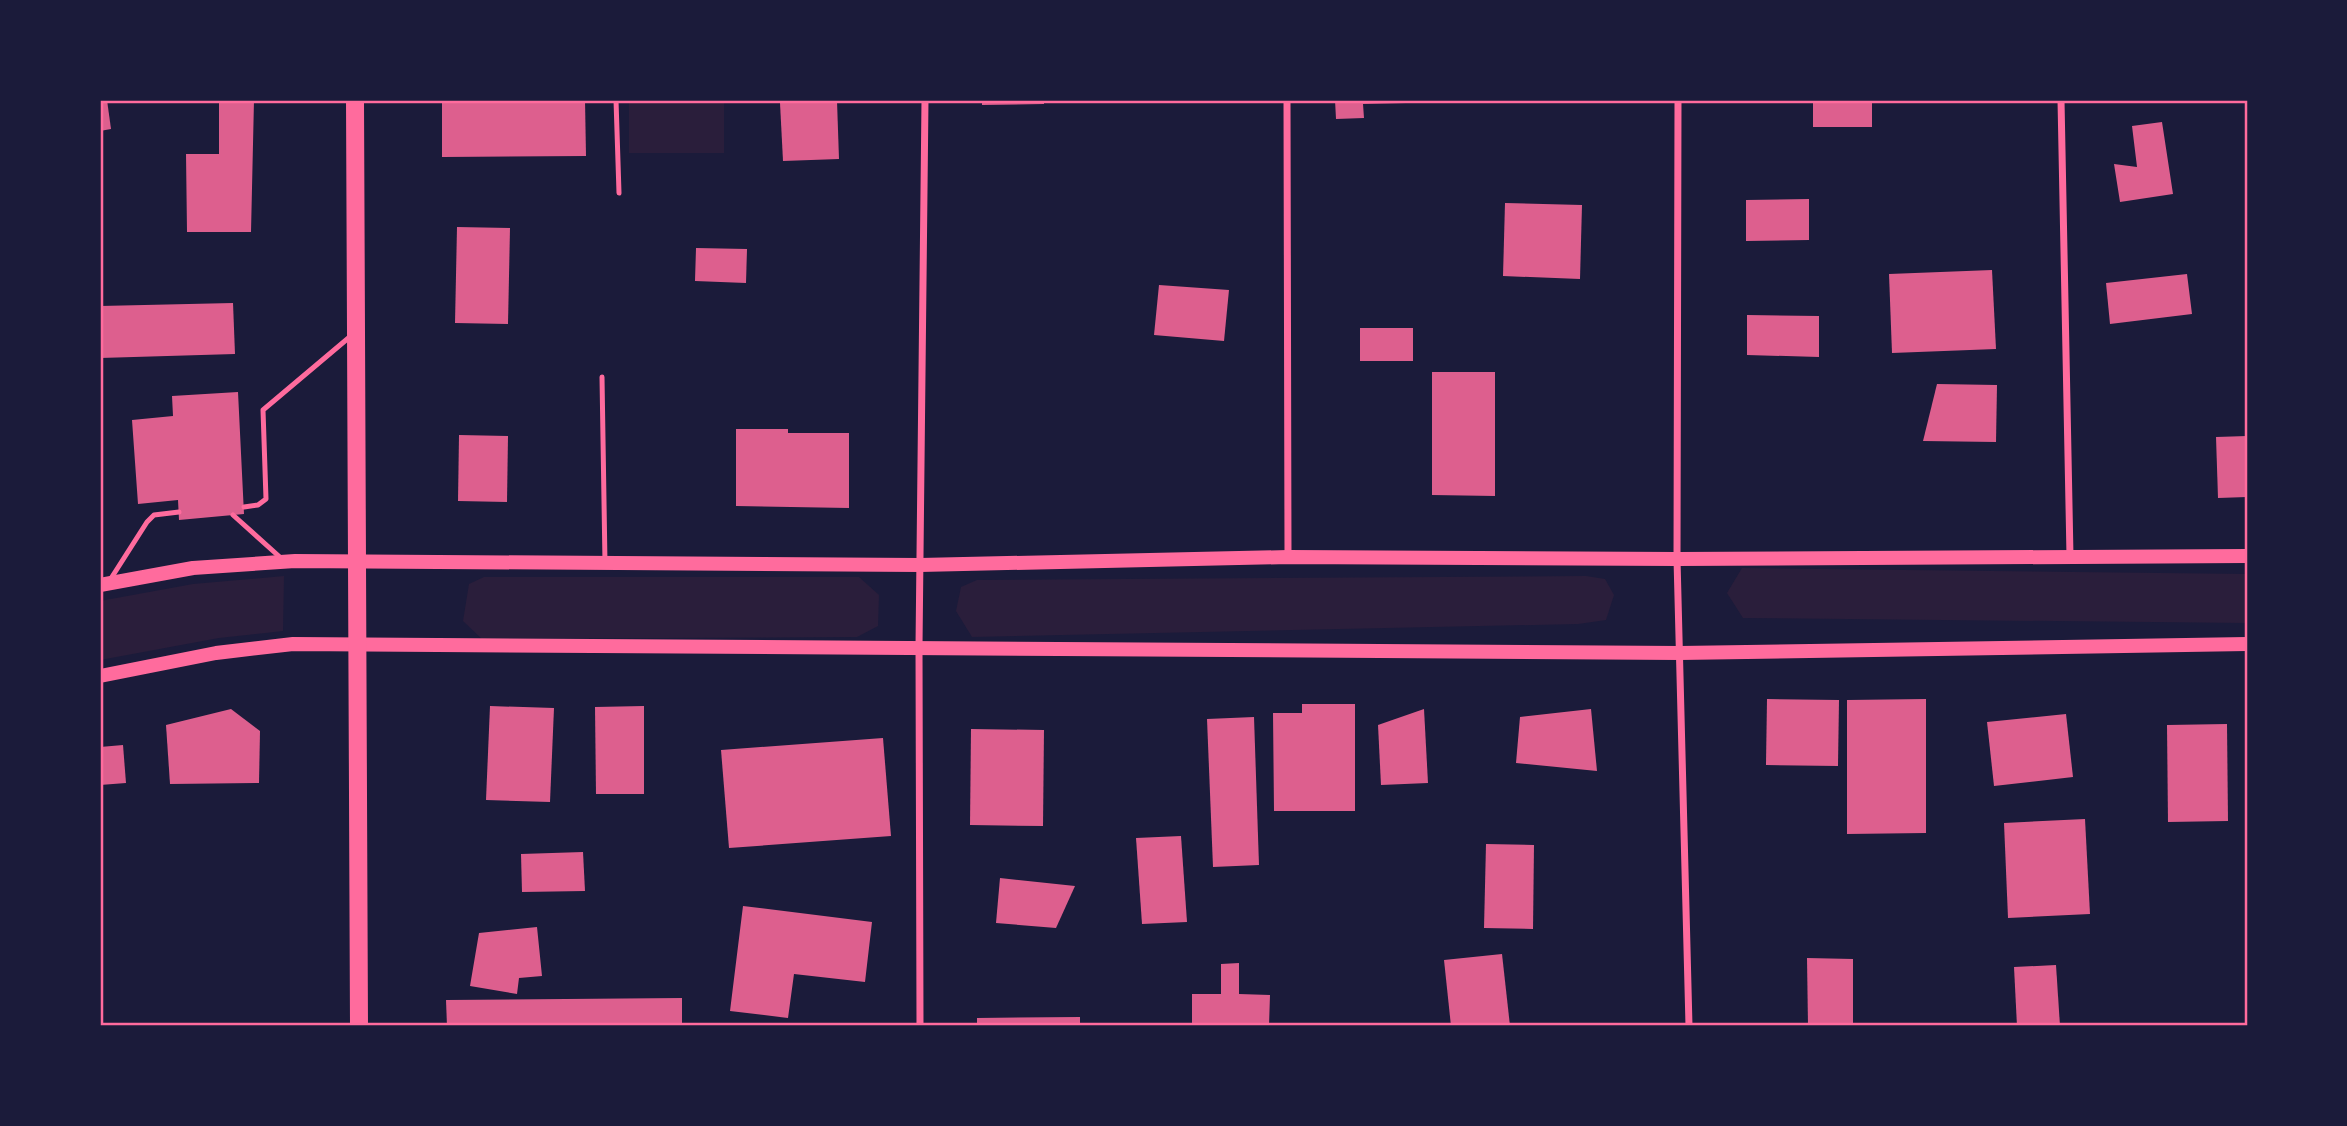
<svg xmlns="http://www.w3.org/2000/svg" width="2347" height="1126" font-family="Arial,sans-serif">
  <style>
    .green { fill: #2a1e3b }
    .building { fill: #dd5f8e }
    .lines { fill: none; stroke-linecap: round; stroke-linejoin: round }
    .service { stroke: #ff6b9d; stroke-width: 5 }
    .minor { stroke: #ff6b9d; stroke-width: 7 }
    .secondary { stroke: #ff6b9d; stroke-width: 14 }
    .primary { stroke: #ff6b9d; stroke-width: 18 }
    .neatline { fill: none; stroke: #ff6b9d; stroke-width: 2.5 }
  </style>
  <rect width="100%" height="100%" fill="#1b1b3a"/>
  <g class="green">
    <rect x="629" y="100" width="95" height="53"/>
    <path d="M1742,568L2247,574V623L1743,618L1727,593Z"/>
    <path d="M284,576L283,631L219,638L100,660V601L193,584Z"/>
    <path d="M1586,576L1605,579L1614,595L1606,620L1578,624L972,637L956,611L961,587L977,580Z"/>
    <path d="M484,577H859L879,595L878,626L857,637L482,639L463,621L469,584Z"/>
  </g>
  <g class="building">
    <path d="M100,100H107L111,129L100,131Z"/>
    <path d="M219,100H254L251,232H187L186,154H219Z"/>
    <path d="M442,100H585L586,156L442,157Z"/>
    <path d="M982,100H1044V104L982,105Z"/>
    <path d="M1335,100H1406V103L1363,104L1364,118L1336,119Z"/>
    <rect x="1813" y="100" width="59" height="27"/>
    <path d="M837,101L839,159L783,161L780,103Z"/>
    <path d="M2162,122L2173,194L2120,202L2114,164L2137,167L2132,126Z"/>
    <path d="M1809,199V240L1746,241V200Z"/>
    <path d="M1505,203L1582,205L1580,279L1503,276Z"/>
    <path d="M457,227L510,228L508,324L455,323Z"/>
    <path d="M696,248L747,249L746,283L695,281Z"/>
    <path d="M1992,270L1996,349L1892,353L1889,274Z"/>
    <path d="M2187,274L2192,314L2110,324L2106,283Z"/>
    <path d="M1159,285L1229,290L1224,341L1154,335Z"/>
    <path d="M233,303L235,354L100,358V306Z"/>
    <path d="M1747,315L1819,316V357L1747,355Z"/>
    <rect x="1360" y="328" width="53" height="33"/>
    <path d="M1432,372H1495V496L1432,495Z"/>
    <path d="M1937,384L1997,385L1996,442L1923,441Z"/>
    <path d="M238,392L244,514L179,520L178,500L138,504L132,420L173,416L172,396Z"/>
    <path d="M736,429H788V433H849V508L736,506Z"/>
    <path d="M459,435L508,436L507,502L458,501Z"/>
    <path d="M2247,436V497L2218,498L2216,437Z"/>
    <path d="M1767,699L1839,700L1838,766L1766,765Z"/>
    <path d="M1926,699V833L1847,834V700Z"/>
    <path d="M1302,704H1355V811H1274L1273,713H1302Z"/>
    <path d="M490,706L554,708L550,802L486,800Z"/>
    <path d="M644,706V794H596L595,707Z"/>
    <path d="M231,709L260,731L259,783L170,784L166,725Z"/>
    <path d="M1424,709L1428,783L1381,785L1378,725Z"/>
    <path d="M1591,709L1597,771L1516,763L1520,717Z"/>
    <path d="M2066,714L2073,777L1994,786L1987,722Z"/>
    <path d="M1254,717L1259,865L1213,867L1207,719Z"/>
    <path d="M2227,724L2228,821L2168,822L2167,725Z"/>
    <path d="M971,729L1044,730L1043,826L970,825Z"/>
    <path d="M883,738L891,836L729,848L721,750Z"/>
    <path d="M123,745L126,783L100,785V747Z"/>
    <path d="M2085,819L2090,914L2008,918L2004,823Z"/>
    <path d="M1181,836L1187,922L1142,924L1136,838Z"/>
    <path d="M1486,844L1534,845L1533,929L1484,928Z"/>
    <path d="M583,852L585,891L522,892L521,854Z"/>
    <path d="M1000,878L1075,886L1056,928L996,923Z"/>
    <path d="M743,906L872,922L865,982L794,974L788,1018L730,1011Z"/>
    <path d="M537,927L542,976L519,978L517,994L470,986L479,933Z"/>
    <path d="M1502,954L1510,1026H1451L1444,960Z"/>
    <path d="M1807,958L1853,959V1026H1808Z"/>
    <path d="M1239,963V994L1270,995L1269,1026H1192V994H1221V964Z"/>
    <path d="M2056,965L2060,1026H2017L2014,967Z"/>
    <path d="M682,998V1026H447L446,1000Z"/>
    <path d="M1080,1017V1026H977V1018Z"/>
  </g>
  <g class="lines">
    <g class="service">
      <path d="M616,100L619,193"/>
      <path d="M602,377L605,563"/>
      <path d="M244,507L258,505L266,499L263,410L352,335"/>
      <path d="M233,515L282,559"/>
      <path d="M110,580L147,522L154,515L179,512"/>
    </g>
    <g class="minor">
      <path d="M1287,100L1288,557"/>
      <path d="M1678,100L1677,559L1689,1026"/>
      <path d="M2061,100L2070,556"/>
      <path d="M920,1026L919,646L925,100"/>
    </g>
    <g class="secondary">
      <path d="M100,585L193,568L295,561L920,565L1288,557L1677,559L2247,556"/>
      <path d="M100,676L216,653L293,644L1680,653L2247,644"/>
    </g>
    <path class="primary" d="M355,100L359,1026"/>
  </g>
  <rect width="2347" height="1126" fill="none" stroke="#1b1b3a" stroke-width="203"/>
  <rect x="102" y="102" width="2144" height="922" class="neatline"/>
</svg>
